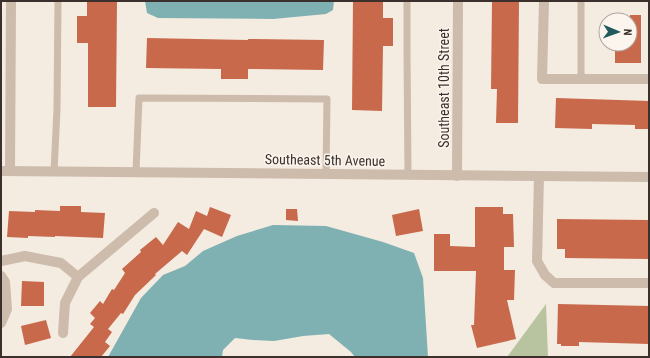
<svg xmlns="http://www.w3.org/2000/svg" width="650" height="358" font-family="'Roboto Condensed',sans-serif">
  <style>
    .green { fill: #b8c4a0 }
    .water { fill: #7fb0b2 }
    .building { fill: #c8694b }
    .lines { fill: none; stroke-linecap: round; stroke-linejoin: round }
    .service { stroke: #cdbbac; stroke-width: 7 }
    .minor { stroke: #cdbbac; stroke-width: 10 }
    .tertiary { stroke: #cdbbac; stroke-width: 10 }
    .labels { text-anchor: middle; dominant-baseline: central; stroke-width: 3; stroke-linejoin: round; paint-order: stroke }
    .street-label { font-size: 14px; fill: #3b302b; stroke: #fbf5ee }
  </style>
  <rect width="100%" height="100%" fill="#f4ebe1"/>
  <path class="green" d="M546,304L548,357H507Z"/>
  <g class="water">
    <path d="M145,1H334L333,10L326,14L273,19L158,18L147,13Z"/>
    <path d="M273,225L326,226L383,242L414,253L423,278L428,357H355L351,352L329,334L303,336L274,341L253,340L235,338L223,350L222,357H108L141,298L163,275L185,266L203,251L237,236Z"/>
  </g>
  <g class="building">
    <path d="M87,1H117L116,107H88V43H77V16H87Z"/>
    <path d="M353,1H383V18H393V46H383L382,111L352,110Z"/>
    <path d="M492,1H519L518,123H496L497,89H491Z"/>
    <path d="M630,15H641V63H615V44H630Z"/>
    <path d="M147,38L248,40V39L324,40L323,70L248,69V79H221V69L146,68Z"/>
    <path d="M556,98L649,101V129H635V125L592,124V129L555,128Z"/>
    <path d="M60,206H81V212L105,213L103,238L55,236V237L28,236V238L7,237L9,211L35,212V210L60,211Z"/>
    <path d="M210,207L231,215L222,237L204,229L187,255L182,251L155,274L156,275L135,295L123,314L121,313L108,329L112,332L105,342L110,346L101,357H70L94,327L90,324L95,318L90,313L100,301L103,304L112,289L114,290L125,273L122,269L141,252L140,250L156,237L163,245L178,222L189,229L196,211L207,216Z"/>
    <path d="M475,207H503V214H513L514,247H504V270H515L514,300H507L516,339L477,348L471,325H474L476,271H434V234H450V246L475,247Z"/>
    <path d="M286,209H297L298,221L286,220Z"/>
    <path d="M419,209L423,231L396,236L392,215Z"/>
    <path d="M557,219L649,220V259L565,258V249H557Z"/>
    <path d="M22,281L44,282V306H21Z"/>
    <path d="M558,304L649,306V344L579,342V346H561V344H557Z"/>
    <path d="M46,320L51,338L25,345L21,326Z"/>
  </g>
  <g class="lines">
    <g class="service">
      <path d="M407,1V50L408,175"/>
      <path d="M581,79V1"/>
      <path d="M54,172L57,109L58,1"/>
      <path d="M136,172L139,98L327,99L326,174"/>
    </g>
    <g class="minor">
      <path d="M544,1L542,79H649"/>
      <path d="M10,171L11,1"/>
      <path d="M457,176L458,1"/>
      <path d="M539,176L537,261L545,275L554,283H649"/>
      <path d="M1,261L25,256L61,263L78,277"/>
      <path d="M1,276L5,282L7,309L1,323"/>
      <path d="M63,333L65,303L78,277L154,213"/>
    </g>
    <path class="tertiary" d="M1,171L649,177"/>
  </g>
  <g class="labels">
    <g class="street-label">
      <text transform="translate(444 88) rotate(-90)">Southeast 10th Street</text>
      <text transform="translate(325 160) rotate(1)">Southeast 5th Avenue</text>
    </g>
  </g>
  <rect width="650" height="358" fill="none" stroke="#3b302b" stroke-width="4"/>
  <g transform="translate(618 32) rotate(92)"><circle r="19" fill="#fbf5ee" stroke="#aea6a0"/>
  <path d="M0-3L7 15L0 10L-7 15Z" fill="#1f5a5e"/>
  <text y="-6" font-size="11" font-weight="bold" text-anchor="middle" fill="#3b302b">N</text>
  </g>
</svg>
